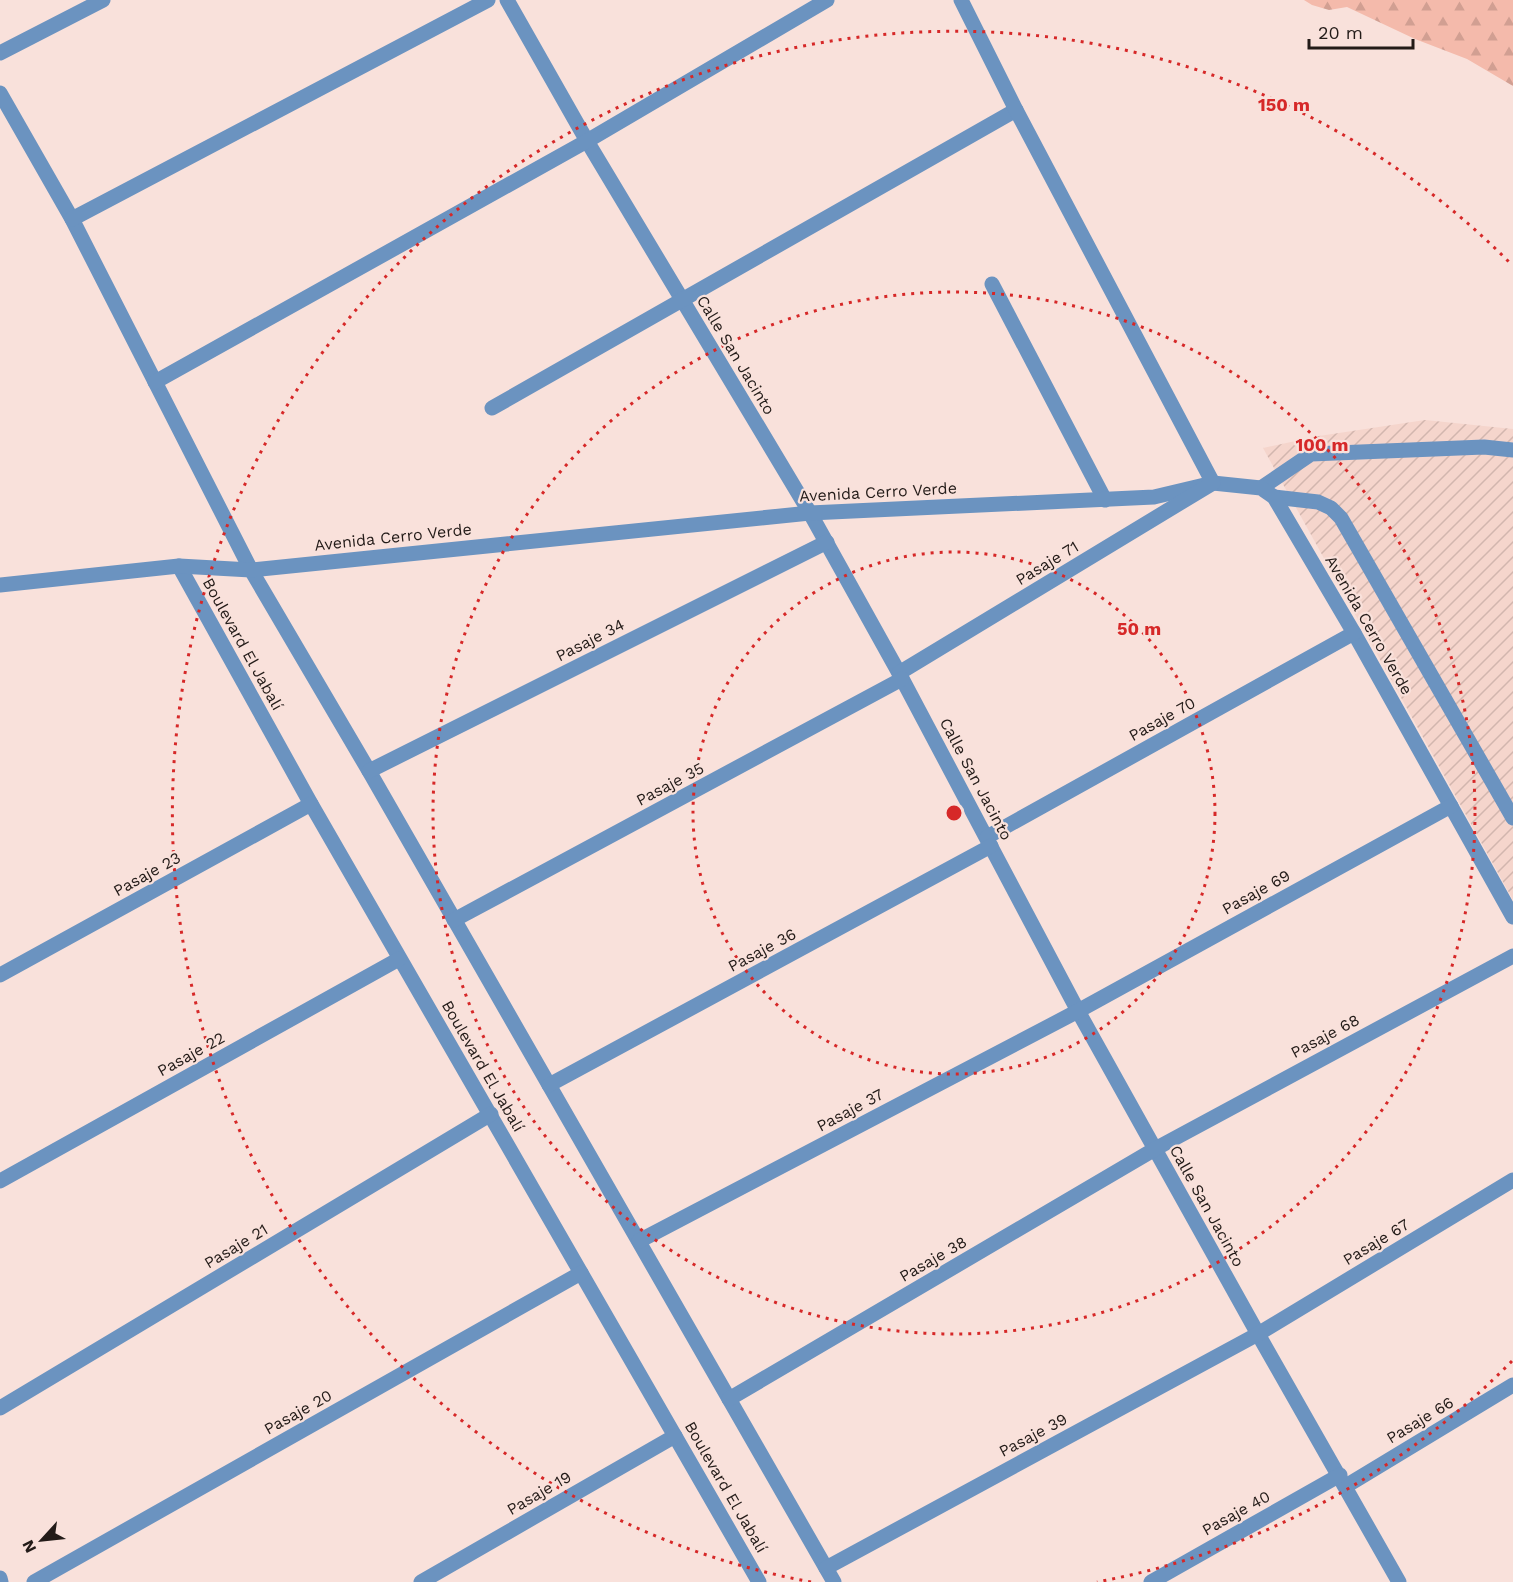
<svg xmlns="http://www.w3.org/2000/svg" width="1513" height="1582" font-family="'Work Sans',sans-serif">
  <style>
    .industrial { fill: url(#industrial-furrows) }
    .forest { fill: url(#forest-firs) }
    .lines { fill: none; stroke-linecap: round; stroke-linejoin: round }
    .lane { stroke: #6b93c0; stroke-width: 15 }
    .street { stroke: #6b93c0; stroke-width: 15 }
    .ring { fill: none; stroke: #d62828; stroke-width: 3; stroke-dasharray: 3 6 }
    .labels { text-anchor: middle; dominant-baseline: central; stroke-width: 4.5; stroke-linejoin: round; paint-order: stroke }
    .street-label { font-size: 16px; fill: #231b18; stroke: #f9e1db }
    .centre { fill: #d62828; stroke: #f9e1db; stroke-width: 3 }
    .ring-label { font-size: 18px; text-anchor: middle; font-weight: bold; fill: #d62828; stroke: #f9e1db; stroke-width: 4.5; stroke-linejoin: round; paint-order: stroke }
  </style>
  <defs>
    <pattern id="industrial-furrows" width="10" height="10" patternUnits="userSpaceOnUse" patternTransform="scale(1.5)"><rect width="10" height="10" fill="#f5d5cc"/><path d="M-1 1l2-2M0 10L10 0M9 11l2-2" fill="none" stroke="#d2b6ae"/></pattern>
    <pattern id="forest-firs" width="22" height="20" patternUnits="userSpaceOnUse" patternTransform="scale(1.5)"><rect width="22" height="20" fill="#f4baab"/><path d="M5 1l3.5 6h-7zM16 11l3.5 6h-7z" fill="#d19f92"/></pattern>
  </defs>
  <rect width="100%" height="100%" fill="#f9e1db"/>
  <path class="industrial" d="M1425,420L1513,429V900L1263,448L1319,436Z"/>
  <path class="forest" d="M1304,0H1513V86L1467,59L1415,39L1347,7L1329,10L1312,5Z"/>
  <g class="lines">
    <g class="lane">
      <path d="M1261,488L1311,454L1484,447L1513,450"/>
      <path d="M1274,497L1318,502L1331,508L1341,518L1513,818"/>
    </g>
    <g class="street">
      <path d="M507,0L587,141L810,513L899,673L1078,1011L1258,1334L1399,1582"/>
      <path d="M0,53L103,0"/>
      <path d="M0,93L72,219L251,570L369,771L834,1582"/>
      <path d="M72,219L488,0"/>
      <path d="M992,284L1105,500"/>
      <path d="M155,382L587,141L827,0"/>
      <path d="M492,408L1016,110"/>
      <path d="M179,566L311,804L759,1582"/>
      <path d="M0,585L179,566L251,570L810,513L1154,497L1213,483L1261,488L1274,497L1354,633L1513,917"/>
      <path d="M899,673L1213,483L1016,110L961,0"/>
      <path d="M369,771L827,542"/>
      <path d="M987,837L1354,633"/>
      <path d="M454,920L902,679"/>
      <path d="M0,975L311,804"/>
      <path d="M549,1085L991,846"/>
      <path d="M0,1181L399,959"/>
      <path d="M639,1241L1078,1011L1451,806"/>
      <path d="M729,1399L1155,1149L1513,956"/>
      <path d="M0,1408L491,1114"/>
      <path d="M1346,1486L1513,1385"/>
      <path d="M826,1568L1258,1334L1513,1180"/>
      <path d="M0,1578L1,1582"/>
      <path d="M34,1582L581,1273"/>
      <path d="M421,1582L675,1436"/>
      <path d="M1151,1582L1340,1475"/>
    </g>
  </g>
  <g class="ring">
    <circle cx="954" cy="813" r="261"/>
    <circle cx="954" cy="813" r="521"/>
    <path d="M1512 1361A782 782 0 0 1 1097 1582M811 1582A782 782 0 1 1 1512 265"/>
  </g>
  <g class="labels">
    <g class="street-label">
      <text transform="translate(736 355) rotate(59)">Calle San Jacinto</text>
      <text transform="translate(878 492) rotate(-3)">Avenida Cerro Verde</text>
      <text transform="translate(393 537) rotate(-6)">Avenida Cerro Verde</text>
      <text transform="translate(1047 563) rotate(-31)">Pasaje 71</text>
      <text transform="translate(1369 625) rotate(60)">Avenida Cerro Verde</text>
      <text transform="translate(590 640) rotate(-27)">Pasaje 34</text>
      <text transform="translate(243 644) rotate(61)">Boulevard El Jabalí</text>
      <text transform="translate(1162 719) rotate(-29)">Pasaje 70</text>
      <text transform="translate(976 779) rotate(62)">Calle San Jacinto</text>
      <text transform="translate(670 784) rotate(-28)">Pasaje 35</text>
      <text transform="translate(147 874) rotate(-29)">Pasaje 23</text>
      <text transform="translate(1256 892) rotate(-29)">Pasaje 69</text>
      <text transform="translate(762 950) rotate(-28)">Pasaje 36</text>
      <text transform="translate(1325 1036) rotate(-28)">Pasaje 68</text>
      <text transform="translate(191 1054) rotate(-29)">Pasaje 22</text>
      <text transform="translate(483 1066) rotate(60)">Boulevard El Jabalí</text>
      <text transform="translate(850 1110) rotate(-28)">Pasaje 37</text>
      <text transform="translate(1207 1206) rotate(61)">Calle San Jacinto</text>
      <text transform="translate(1376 1242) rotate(-31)">Pasaje 67</text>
      <text transform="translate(236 1246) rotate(-31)">Pasaje 21</text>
      <text transform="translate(933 1259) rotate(-30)">Pasaje 38</text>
      <text transform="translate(298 1412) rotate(-29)">Pasaje 20</text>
      <text transform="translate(1420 1420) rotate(-31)">Pasaje 66</text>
      <text transform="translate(1033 1435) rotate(-28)">Pasaje 39</text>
      <text transform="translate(726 1487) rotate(60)">Boulevard El Jabalí</text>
      <text transform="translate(539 1493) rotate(-30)">Pasaje 19</text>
      <text transform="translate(1236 1513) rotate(-29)">Pasaje 40</text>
    </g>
  </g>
  <circle cx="954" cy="813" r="9" class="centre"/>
  <g class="ring-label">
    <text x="1284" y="111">150 m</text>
    <text x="1322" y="451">100 m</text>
    <text x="1139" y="635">50 m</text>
  </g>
  <g transform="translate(42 1540) rotate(243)" stroke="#f9e1db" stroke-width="4.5" paint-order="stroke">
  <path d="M0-4.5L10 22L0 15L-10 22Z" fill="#231b18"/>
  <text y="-9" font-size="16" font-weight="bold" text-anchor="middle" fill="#231b18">N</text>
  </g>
  <path d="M1309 39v9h104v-9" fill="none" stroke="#231b18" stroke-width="3"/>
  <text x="1318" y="39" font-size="18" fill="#231b18" stroke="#f9e1db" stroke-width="4.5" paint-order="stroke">20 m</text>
</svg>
